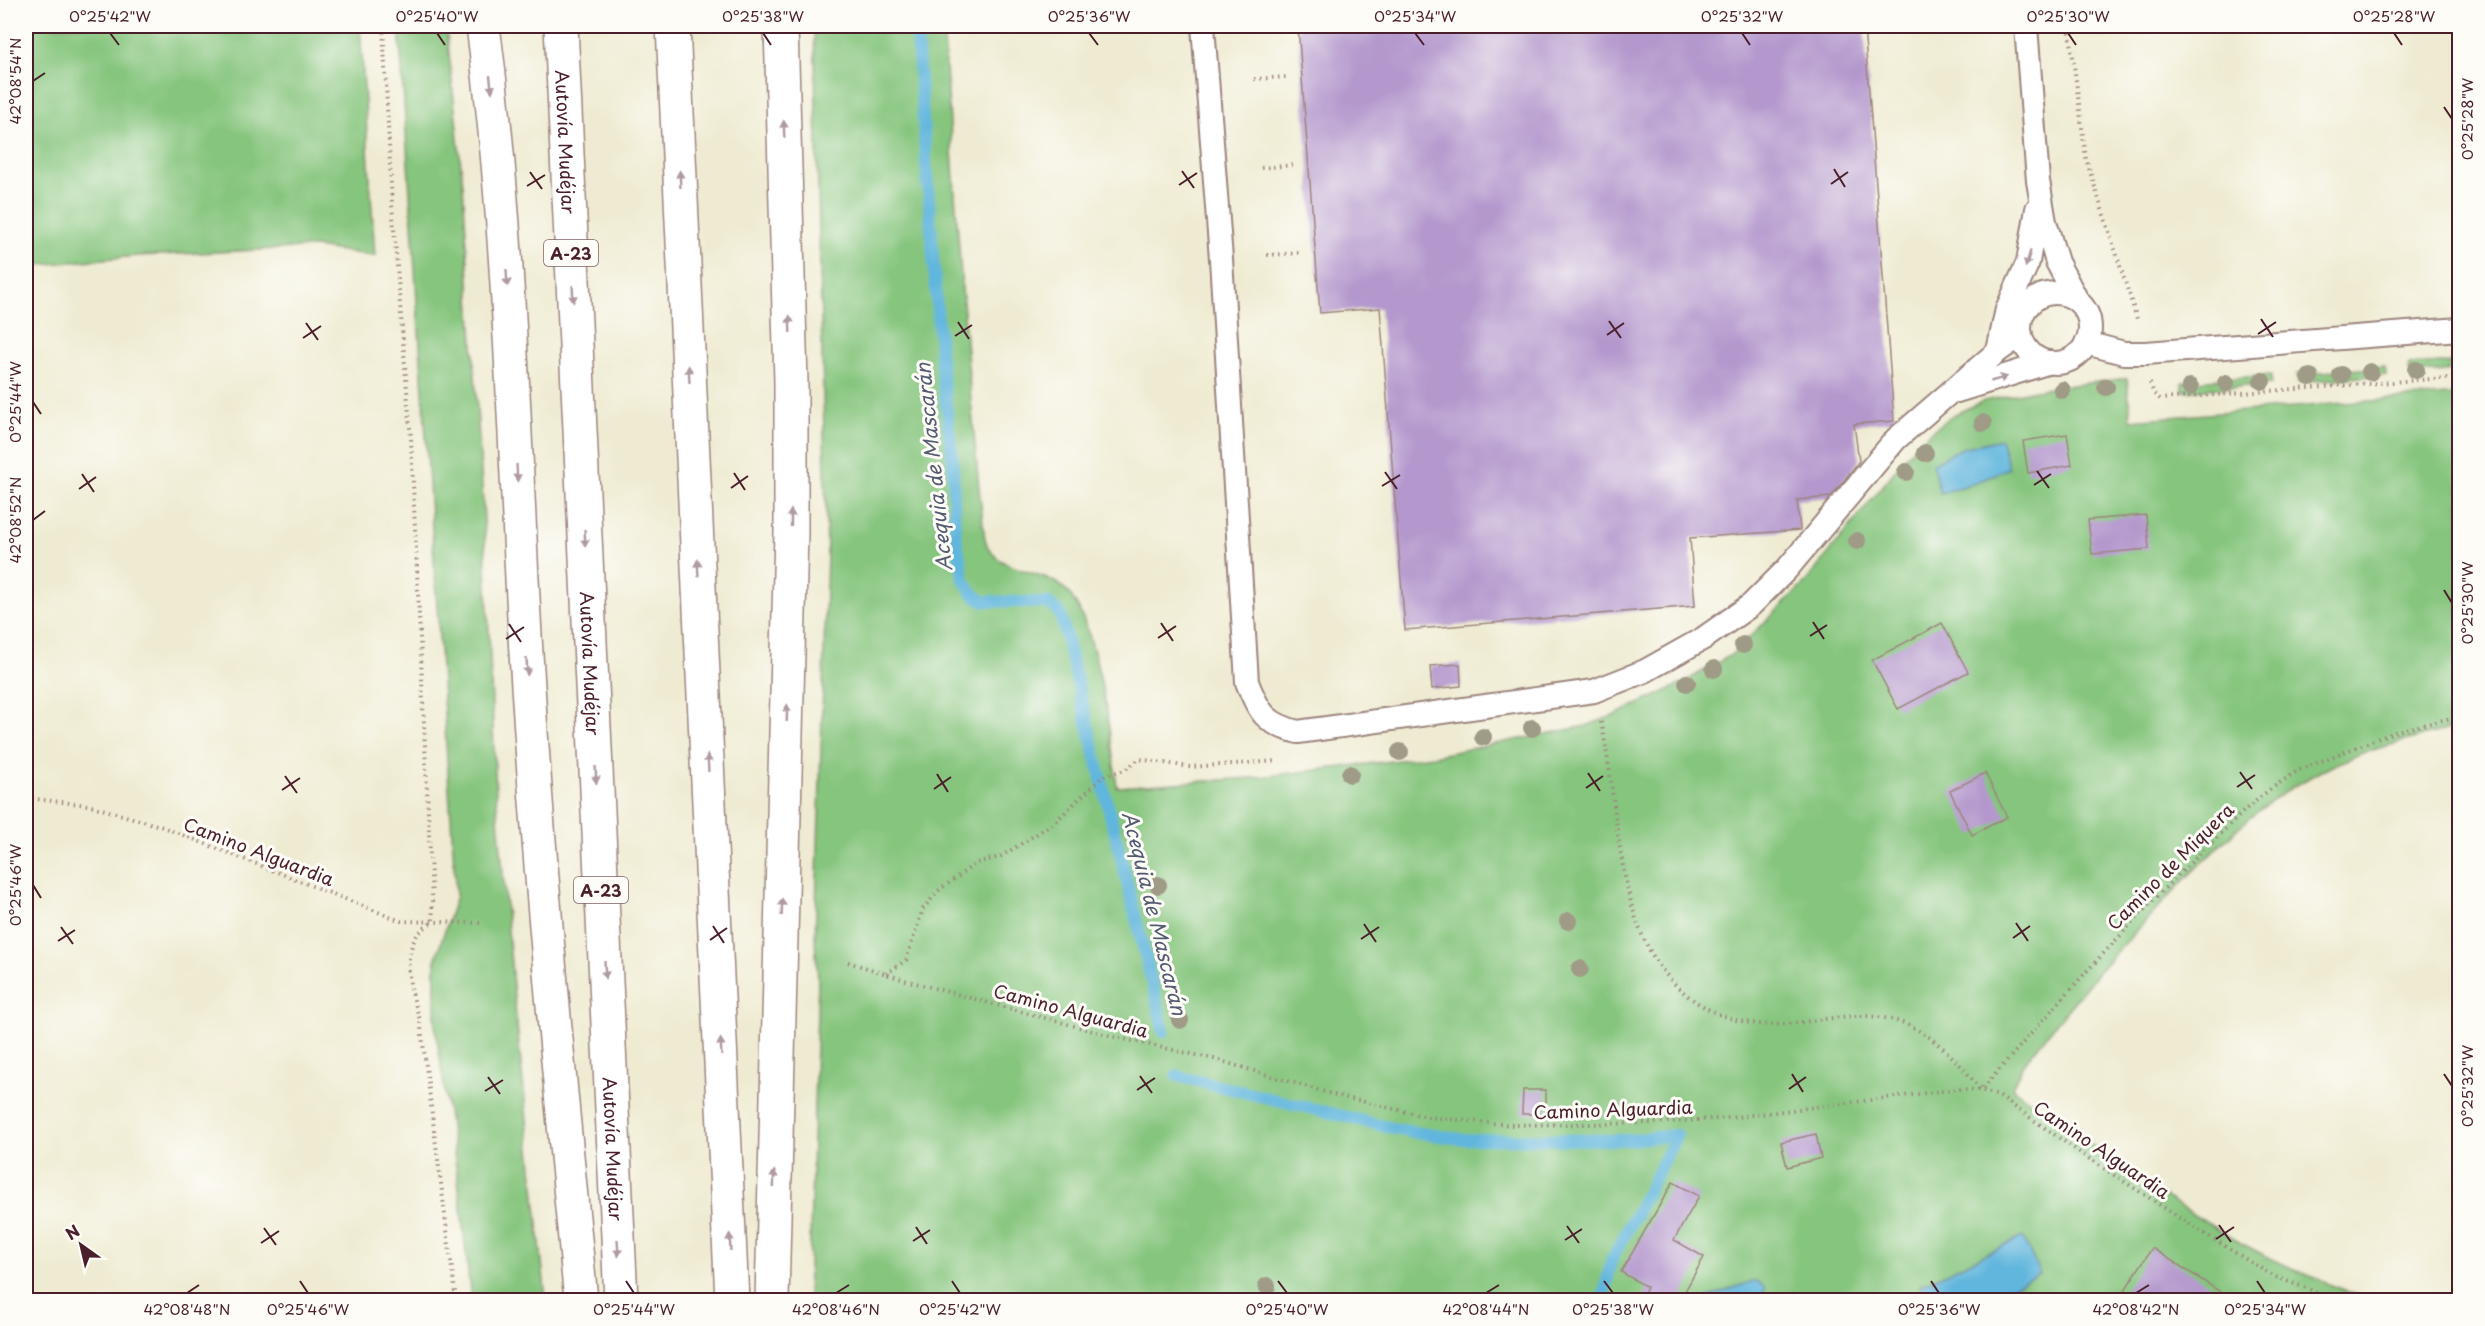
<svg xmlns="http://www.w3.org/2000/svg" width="2485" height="1326" font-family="'Playpen Sans',sans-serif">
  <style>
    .green { fill: #85c57d; stroke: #687254; stroke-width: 1.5 }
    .water { fill: #61b6dd; stroke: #566a84; stroke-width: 1.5 }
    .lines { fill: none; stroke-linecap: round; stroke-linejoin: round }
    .stream { stroke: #61b6dd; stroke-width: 12 }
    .building { fill: #b498cd }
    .lane-casing { stroke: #9c857e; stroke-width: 26 }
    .highway-casing { stroke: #9c857e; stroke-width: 36 }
    .path { stroke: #9c857e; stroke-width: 4; stroke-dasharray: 1.5 4.5; stroke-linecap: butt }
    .lane { stroke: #fff; stroke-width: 22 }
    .highway { stroke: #fff; stroke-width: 33 }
    .tree { fill: #a09b86 }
    .oneway { fill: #ae9aa0 }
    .ticks { fill: none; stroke: #4a1f2b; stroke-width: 2 }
    .labels { text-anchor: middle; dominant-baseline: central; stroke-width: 6; stroke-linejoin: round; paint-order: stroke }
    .shield { fill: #fdfcf7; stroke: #806168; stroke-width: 1.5 }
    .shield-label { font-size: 16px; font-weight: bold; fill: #4a1f2b }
    .street-label { font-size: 18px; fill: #4a1f2b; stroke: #fdfcf7 }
    .water-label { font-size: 20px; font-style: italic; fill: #535b72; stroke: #fdfcf7 }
    .neatline { fill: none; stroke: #4a1f2b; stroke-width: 2 }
    .ticks-label { font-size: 15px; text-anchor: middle; fill: #4a1f2b }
  </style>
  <rect width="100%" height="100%" fill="#fdfcf7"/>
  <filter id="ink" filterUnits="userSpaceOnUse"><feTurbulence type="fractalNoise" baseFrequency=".0167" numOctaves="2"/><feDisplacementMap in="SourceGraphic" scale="12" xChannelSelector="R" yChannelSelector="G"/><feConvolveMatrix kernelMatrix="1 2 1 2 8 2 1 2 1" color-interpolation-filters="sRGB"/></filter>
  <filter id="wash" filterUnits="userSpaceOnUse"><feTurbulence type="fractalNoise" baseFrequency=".008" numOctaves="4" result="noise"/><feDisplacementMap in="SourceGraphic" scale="24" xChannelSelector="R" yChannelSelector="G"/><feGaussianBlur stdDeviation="1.35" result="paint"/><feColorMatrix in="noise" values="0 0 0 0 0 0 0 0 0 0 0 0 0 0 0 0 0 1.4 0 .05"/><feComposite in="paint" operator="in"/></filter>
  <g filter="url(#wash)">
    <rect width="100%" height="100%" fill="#efebd2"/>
    <g class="green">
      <path d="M26,26H360L375,256L316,247L138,256L26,266Z"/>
      <path d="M399,26H446L448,44L463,185L484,519L496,795L514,997L546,1300H471L458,1180L435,1025V961L456,896Z"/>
      <path d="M814,26H943C953,158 961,291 973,423C976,453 978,484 982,513C983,523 983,535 987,545C1000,573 1042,569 1064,588C1098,619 1111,740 1117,787L1251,778L1433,756L1586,726L1615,715L1679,685L1731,655L1805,583L1909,453L1929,433L1953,415L1984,401L2035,390L2127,378L2131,420L2459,394V726L2362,753L2321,771L2286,791L2248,819L2189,875L2099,971L2023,1064L2012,1088C2086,1141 2159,1197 2239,1242C2281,1265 2324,1282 2368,1300H808L818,979L815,941L827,555Z"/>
      <path d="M2459,362V370L2410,374L2409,365Z"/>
      <path d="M2385,367L2386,375L2298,382L2297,374Z"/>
      <path d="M2271,375V384L2183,391V382Z"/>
    </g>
    <g class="water">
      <path d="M2001,439L2009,468L1975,483L1940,493L1932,464L1962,448Z"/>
      <path d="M2023,1237L2040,1274L1984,1300H1928L1920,1285Z"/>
      <path d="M1753,1281H1757L1764,1287V1295L1761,1300H1700Z"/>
    </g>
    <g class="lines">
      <g class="stream">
        <path d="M916,26L941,363L953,463L955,530L964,580L971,592L982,601L1049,603L1060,613L1164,1031"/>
        <path d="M1177,1076L1400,1130L1460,1139L1629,1140L1677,1135L1611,1261L1603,1300"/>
      </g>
    </g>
    <g id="blocks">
      <g class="building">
        <path d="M1298,26H1864L1894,421L1854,424L1859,461L1831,497L1797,500L1800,530L1690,538L1695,606L1405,630L1380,308L1320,313Z"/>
        <path d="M2067,434L2072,465L2028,473L2023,441Z"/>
        <path d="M2146,515L2149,549L2092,554L2088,520Z"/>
        <path d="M1942,623L1968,672L1898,709L1872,660Z"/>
        <path d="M1460,664L1461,686L1432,689L1430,666Z"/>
        <path d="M1985,773L2007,817L1972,835L1950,791Z"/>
        <path d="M1523,1090H1546V1114H1522Z"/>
        <path d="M1816,1134L1821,1158L1787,1167L1781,1142Z"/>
        <path d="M1673,1182L1699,1196L1674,1240L1704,1257L1680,1300H1649L1643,1297L1647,1287L1621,1272Z"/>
        <path d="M2152,1248L2222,1293L2217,1300H2128L2121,1296Z"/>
      </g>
    </g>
  </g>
  <g filter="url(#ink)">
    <use href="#blocks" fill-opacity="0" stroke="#9c857e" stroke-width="1.5"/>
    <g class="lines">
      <defs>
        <g id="lane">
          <path d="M1203,26L1221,259L1247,682C1259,713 1266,724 1298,732L1594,691L1645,671L1704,638L1751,605L1787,569L1896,439L1998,351L2021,335"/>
          <path d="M2026,26L2038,181L2045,222L2057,262L2077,300"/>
          <circle cx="2055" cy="328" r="35"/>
          <path d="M2086,343L2124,353H2146L2460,329"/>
          <path d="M1998,351L2007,309L2028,262L2037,209"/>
          <path d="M1957,391L2050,362"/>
        </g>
        <g id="highway">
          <path d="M483,26C512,244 514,466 528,686C541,891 561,1096 581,1300"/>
          <path id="s1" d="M561,26L621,1300"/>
          <path d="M673,26L732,1300"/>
          <path d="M772,1300L791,532V382L781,26"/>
        </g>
      </defs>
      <use href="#lane" class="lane-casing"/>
      <use href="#highway" class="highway-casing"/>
      <g class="path">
        <path d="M383,26L392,204L411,440L433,921C428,926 419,931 416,937C401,963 412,994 420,1020L456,1300"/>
        <path d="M2069,26L2086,159L2138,322"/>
        <path d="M1254,79L1286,77"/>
        <path d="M1261,168L1293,165"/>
        <path d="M1267,255L1299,253"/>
        <path d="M2150,383L2154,394L2160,399L2460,377"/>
        <path d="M1601,722C1616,789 1615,862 1639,927C1663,991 1718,1030 1786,1024C1821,1021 1854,1011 1890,1019C1930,1029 1956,1059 1981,1090L2086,972L2163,890L2245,810L2269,790L2299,770L2397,731L2460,716"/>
        <path d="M26,798L88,805L160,826L401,921L483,923"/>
        <path d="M848,962L908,981L1119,1038L1214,1059L1335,1095L1428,1117L1513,1125L1653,1123L1728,1118L1958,1089L1981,1090L1999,1096L2085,1156L2197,1229L2273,1276L2338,1300"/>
        <path d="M886,974L906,960L923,909L938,891L976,863L1000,857L1054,823L1103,776L1125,770L1139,759L1190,767L1277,761"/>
      </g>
      <use href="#lane" class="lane"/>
      <use href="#highway" class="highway"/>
    </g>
    <g class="tree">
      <circle cx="2416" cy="370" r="9"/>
      <circle cx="2370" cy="372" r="9"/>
      <circle cx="2341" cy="375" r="9"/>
      <circle cx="2310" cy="377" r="9"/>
      <circle cx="2262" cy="381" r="9"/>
      <circle cx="2226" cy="383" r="9"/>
      <circle cx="2106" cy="387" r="9"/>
      <circle cx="2190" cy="387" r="9"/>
      <circle cx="2062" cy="390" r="9"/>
      <circle cx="1983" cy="423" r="9"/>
      <circle cx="1925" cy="453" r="9"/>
      <circle cx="1906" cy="472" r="9"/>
      <circle cx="1857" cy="541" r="9"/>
      <circle cx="1743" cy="645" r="9"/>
      <circle cx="1714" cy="669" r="9"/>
      <circle cx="1687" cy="683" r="9"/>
      <circle cx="1532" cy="728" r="9"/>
      <circle cx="1483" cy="737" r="9"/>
      <circle cx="1400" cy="752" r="9"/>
      <circle cx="1350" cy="774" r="9"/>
      <circle cx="1158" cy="885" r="9"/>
      <circle cx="1568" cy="921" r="9"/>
      <circle cx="1580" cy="969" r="9"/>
      <circle cx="1180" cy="1020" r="9"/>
      <circle cx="1267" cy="1286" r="9"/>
    </g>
    <defs><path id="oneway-solid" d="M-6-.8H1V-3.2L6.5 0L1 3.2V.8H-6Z" transform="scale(1.5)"/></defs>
    <g class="oneway">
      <use href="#oneway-solid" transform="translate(491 84) rotate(83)"/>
      <use href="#oneway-solid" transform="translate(784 129) rotate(-92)"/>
      <use href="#oneway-solid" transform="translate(680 179) rotate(-93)"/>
      <use href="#oneway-solid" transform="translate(2028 259) rotate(107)"/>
      <use href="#oneway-solid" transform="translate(507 278) rotate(86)"/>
      <use href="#oneway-solid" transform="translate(573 294) rotate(87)"/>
      <use href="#oneway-solid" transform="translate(790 324) rotate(-92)"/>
      <use href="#oneway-solid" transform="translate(689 374) rotate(-93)"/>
      <use href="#oneway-solid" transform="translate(1999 379) rotate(-16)"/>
      <use href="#oneway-solid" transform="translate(517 473) rotate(87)"/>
      <use href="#oneway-solid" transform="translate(791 518) rotate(-90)"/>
      <use href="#oneway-solid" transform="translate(585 538) rotate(87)"/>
      <use href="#oneway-solid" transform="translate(698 568) rotate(-93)"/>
      <use href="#oneway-solid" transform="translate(527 667) rotate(87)"/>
      <use href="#oneway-solid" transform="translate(787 713) rotate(-88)"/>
      <use href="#oneway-solid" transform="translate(708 763) rotate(-93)"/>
      <use href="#oneway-solid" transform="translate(596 775) rotate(87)"/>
      <use href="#oneway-solid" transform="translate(782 907) rotate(-88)"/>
      <use href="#oneway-solid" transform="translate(605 970) rotate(87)"/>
      <use href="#oneway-solid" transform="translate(721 1047) rotate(-93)"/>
      <use href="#oneway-solid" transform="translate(774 1179) rotate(-89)"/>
      <use href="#oneway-solid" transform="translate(730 1242) rotate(-93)"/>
      <use href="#oneway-solid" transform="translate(618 1248) rotate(87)"/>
    </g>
  </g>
  <path class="ticks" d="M110,33L119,45M437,33L445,45M763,33L771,45M1089,33L1098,45M1415,33L1424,45M1742,33L1750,45M2068,33L2076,45M2394,33L2402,45M33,81L45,73M2444,107L2452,119M1834,169L1845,187M1182,171L1194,188M530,172L542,189M1831,184L1848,172M1179,185L1197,173M527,186L545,175M2261,319L2273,337M1609,321L1621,338M958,322L969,339M306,323L318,340M2258,334L2276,322M1607,335L1624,323M955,336L972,325M303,338L321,326M33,402L41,414M2037,471L2049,488M1385,472L1397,489M734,473L745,490M82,474L94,492M2034,485L2051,474M1382,486L1400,475M731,488L748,476M79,489L96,477M33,520L45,511M2444,590L2452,603M1813,622L1824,639M1161,623L1173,641M509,624L521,642M1810,636L1827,625M1158,638L1176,626M506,639L524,627M2240,772L2252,789M1588,773L1600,791M937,774L948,792M285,776L297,793M2237,787L2255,775M1586,788L1603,776M934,789L951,777M282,790L300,778M33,885L41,898M2016,923L2028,941M1364,924L1376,942M713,926L724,943M61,927L73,944M2013,938L2030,926M1361,939L1379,927M710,940L727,928M58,941L75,930M1792,1074L1803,1092M2444,1074L2452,1086M1140,1076L1152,1093M488,1077L500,1094M1789,1089L1806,1077M1137,1090L1155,1078M485,1091L503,1080M2219,1225L2231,1242M1567,1226L1579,1243M916,1227L927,1244M264,1228L276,1245M2216,1239L2234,1227M1565,1240L1582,1229M913,1241L930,1230M261,1243L279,1231M300,1281L308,1293M626,1281L634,1293M952,1281L960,1293M1278,1281L1287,1293M1604,1281L1613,1293M1931,1281L1939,1293M2257,1281L2265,1293M187,1293L199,1285M836,1293L849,1285M1486,1293L1499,1285M2136,1293L2149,1285"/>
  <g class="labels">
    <g class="shield">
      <rect x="544" y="240" width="54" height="26" rx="4.5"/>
      <rect x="574" y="877" width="54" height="26" rx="4.5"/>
    </g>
    <g class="shield-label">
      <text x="571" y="253">A-23</text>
      <text x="601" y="890">A-23</text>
    </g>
    <g class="street-label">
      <text stroke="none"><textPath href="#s1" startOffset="116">Autovía Mudéjar</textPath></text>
      <text stroke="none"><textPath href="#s1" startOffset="638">Autovía Mudéjar</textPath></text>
      <text transform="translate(259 851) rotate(21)">Camino Alguardia</text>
      <text transform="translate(2170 866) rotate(-45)">Camino de Miquera</text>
      <text transform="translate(1071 1010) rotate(15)">Camino Alguardia</text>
      <text transform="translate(1613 1109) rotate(-2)">Camino Alguardia</text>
      <text stroke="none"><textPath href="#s1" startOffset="1124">Autovía Mudéjar</textPath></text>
      <text transform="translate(2102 1149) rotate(34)">Camino Alguardia</text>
    </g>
    <g class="water-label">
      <text transform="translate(933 467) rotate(-96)">Acequia de Mascarán</text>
      <text transform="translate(1155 913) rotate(76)">Acequia de Mascarán</text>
    </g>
  </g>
  <rect width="2485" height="1326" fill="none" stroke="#fdfcf7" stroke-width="66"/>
  <g transform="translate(81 1245) rotate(326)" stroke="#fdfcf7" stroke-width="4.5" paint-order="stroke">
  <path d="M0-4.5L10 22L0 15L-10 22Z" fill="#4a1f2b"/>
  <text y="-9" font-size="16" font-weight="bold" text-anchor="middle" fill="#4a1f2b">N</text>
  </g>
  <rect x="33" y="33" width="2419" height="1260" class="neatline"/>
  <g class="ticks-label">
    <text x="110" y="22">0°25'42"W</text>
    <text x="437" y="22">0°25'40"W</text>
    <text x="763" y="22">0°25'38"W</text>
    <text x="1089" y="22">0°25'36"W</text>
    <text x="1415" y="22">0°25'34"W</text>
    <text x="1742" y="22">0°25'32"W</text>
    <text x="2068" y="22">0°25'30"W</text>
    <text x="2394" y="22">0°25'28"W</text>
    <text transform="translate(16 81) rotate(-90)" y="5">42°08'54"N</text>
    <text transform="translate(2468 119) rotate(-90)" y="5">0°25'28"W</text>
    <text transform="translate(16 402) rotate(-90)" y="5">0°25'44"W</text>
    <text transform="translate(16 520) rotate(-90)" y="5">42°08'52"N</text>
    <text transform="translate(2468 603) rotate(-90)" y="5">0°25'30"W</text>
    <text transform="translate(16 885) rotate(-90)" y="5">0°25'46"W</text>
    <text transform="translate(2468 1086) rotate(-90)" y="5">0°25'32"W</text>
    <text x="187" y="1315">42°08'48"N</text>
    <text x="308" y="1315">0°25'46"W</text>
    <text x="634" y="1315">0°25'44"W</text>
    <text x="836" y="1315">42°08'46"N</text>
    <text x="960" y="1315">0°25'42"W</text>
    <text x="1287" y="1315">0°25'40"W</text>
    <text x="1486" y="1315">42°08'44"N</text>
    <text x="1613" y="1315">0°25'38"W</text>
    <text x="1939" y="1315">0°25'36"W</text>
    <text x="2136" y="1315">42°08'42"N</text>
    <text x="2265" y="1315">0°25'34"W</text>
  </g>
</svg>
